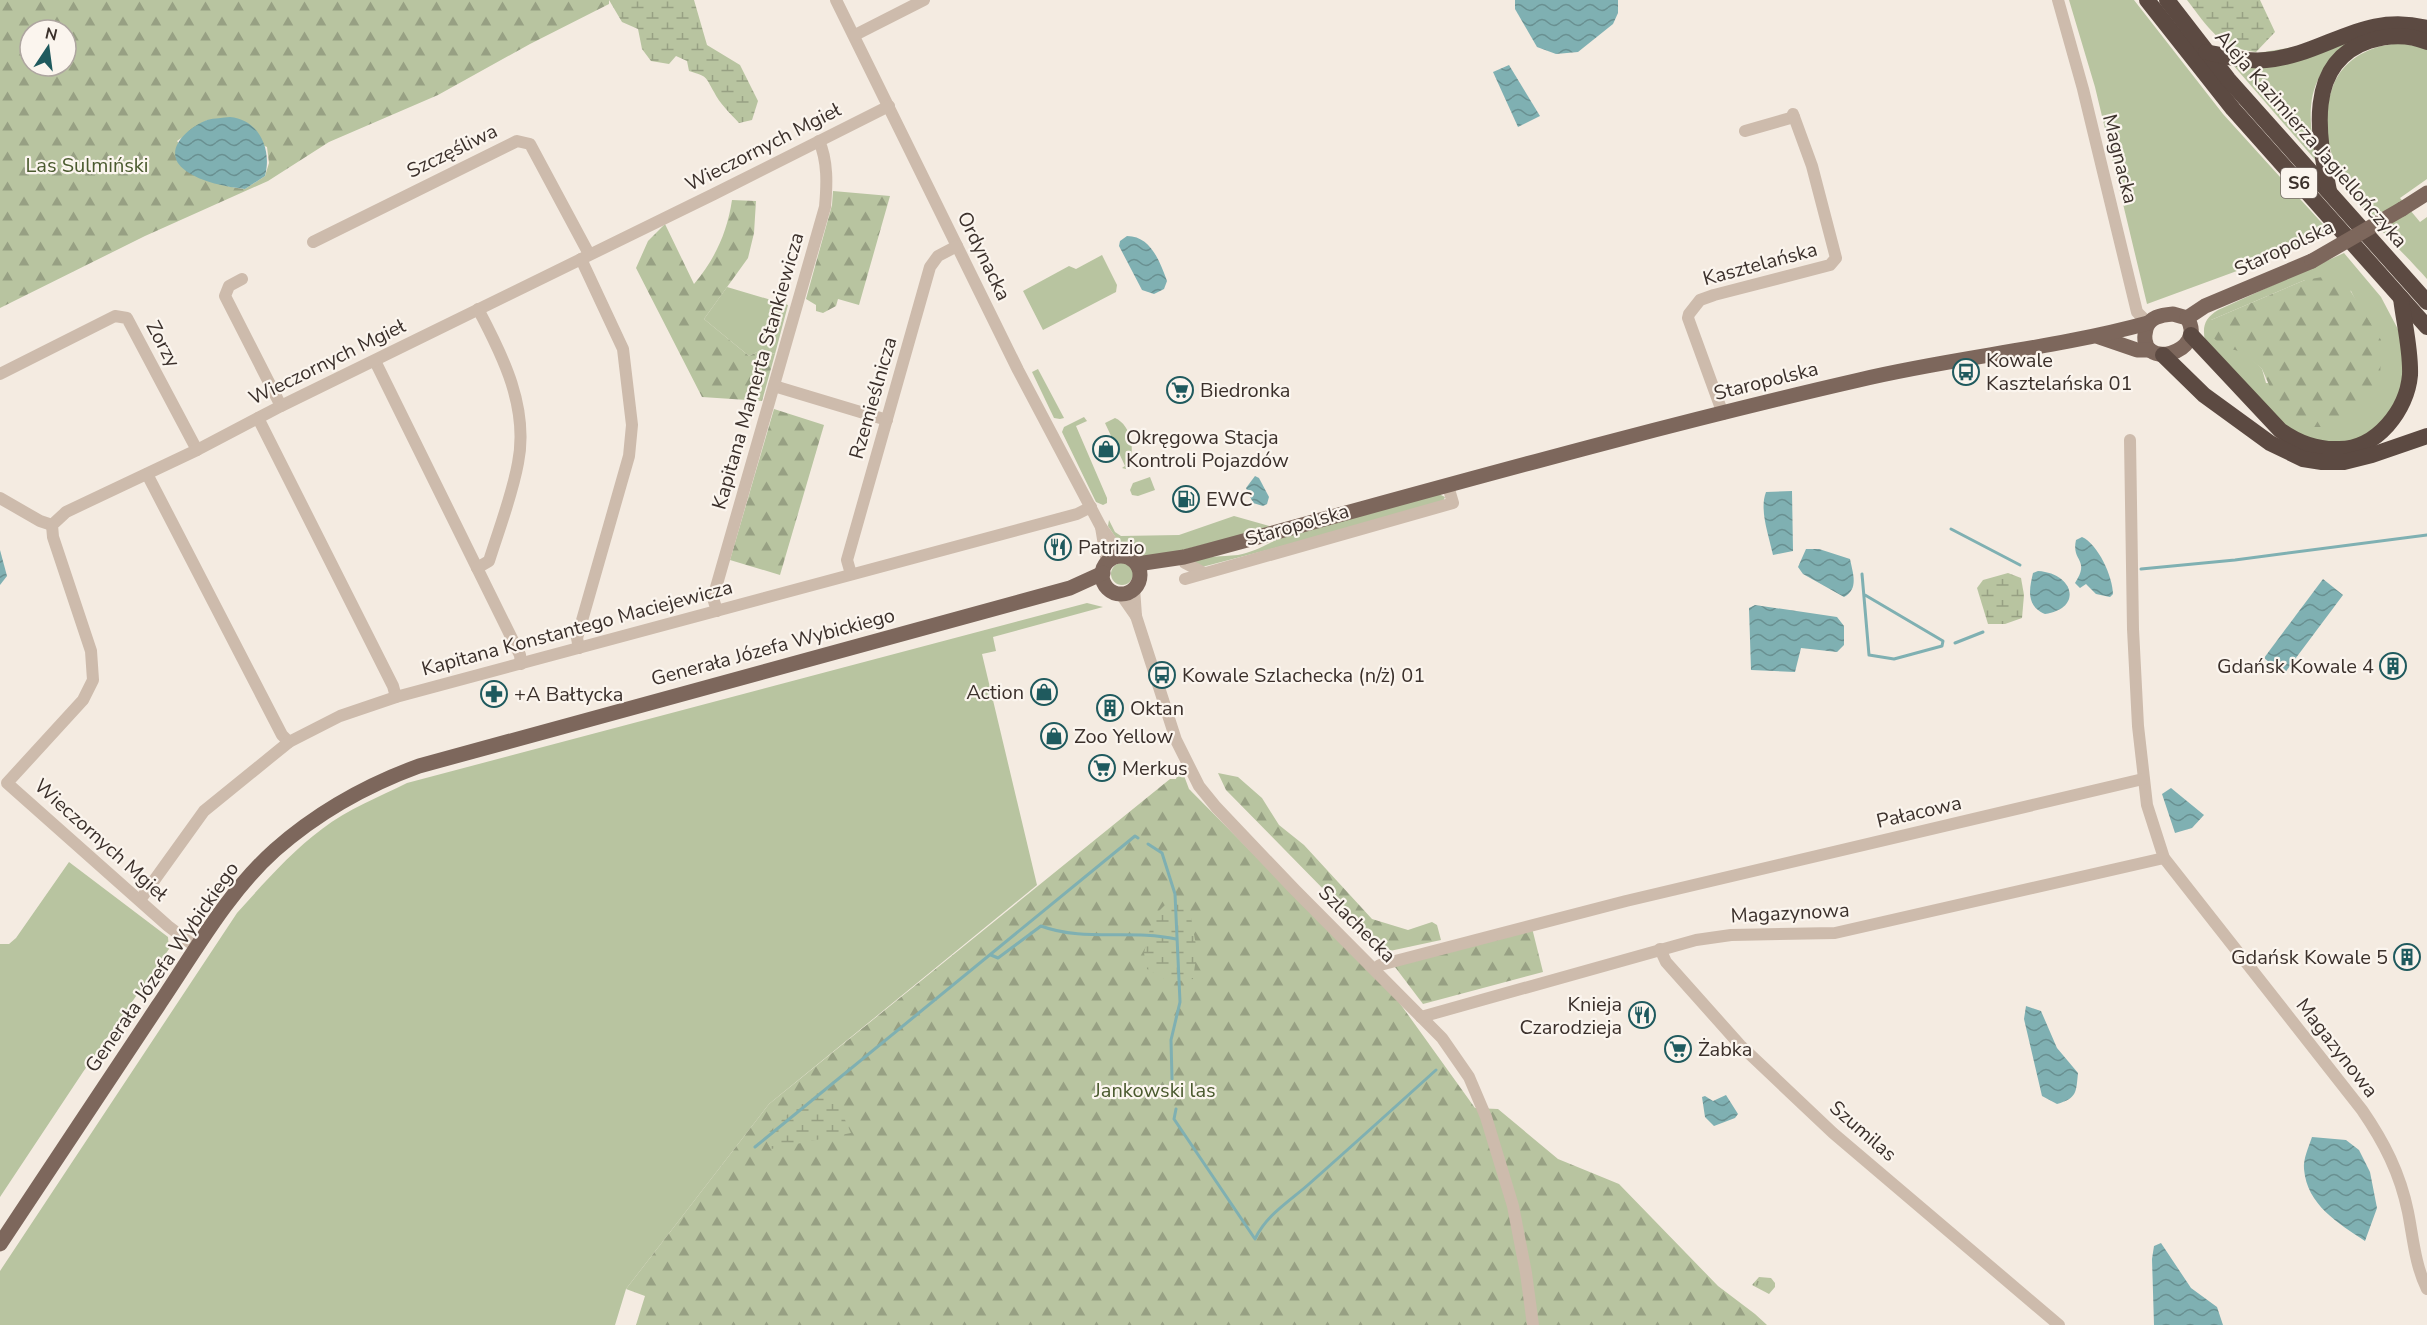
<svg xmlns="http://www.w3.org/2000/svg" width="2427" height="1325" font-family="'Nunito Sans',sans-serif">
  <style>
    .grass { fill: #b8c4a0; fill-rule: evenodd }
    .forest { fill: url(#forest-firs); fill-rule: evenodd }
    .wetland { fill: url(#wetland-marsh) }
    .park { fill: url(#park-tufts) }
    .water { fill: url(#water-waves) }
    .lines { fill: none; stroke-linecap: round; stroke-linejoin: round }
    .stream { stroke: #7fb0b2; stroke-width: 3 }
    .minor { stroke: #cdbbac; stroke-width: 12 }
    .major { stroke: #7d675c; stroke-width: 15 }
    .highway { stroke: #5c4a42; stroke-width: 16 }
    .major-bridge { stroke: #7d675c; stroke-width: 15 }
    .labels { text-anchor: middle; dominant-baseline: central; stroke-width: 4.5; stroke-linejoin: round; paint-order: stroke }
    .shield { fill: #fbf5ee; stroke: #756b66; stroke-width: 1.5 }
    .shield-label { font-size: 18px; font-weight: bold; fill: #3b302b }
    .street-label { font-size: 20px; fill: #3b302b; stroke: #fbf5ee }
    .park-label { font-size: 20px; fill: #4a5a2e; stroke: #fbf5ee }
    .poi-label { font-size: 20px; fill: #3b302b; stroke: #fbf5ee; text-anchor: start }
  </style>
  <defs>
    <pattern id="forest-firs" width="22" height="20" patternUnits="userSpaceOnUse" patternTransform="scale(1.5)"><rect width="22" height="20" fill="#b8c4a0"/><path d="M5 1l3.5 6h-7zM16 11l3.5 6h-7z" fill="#97a083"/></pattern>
    <pattern id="wetland-marsh" width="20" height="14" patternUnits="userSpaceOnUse" patternTransform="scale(1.5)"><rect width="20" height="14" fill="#b8c4a0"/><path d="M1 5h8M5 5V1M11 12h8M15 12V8" fill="none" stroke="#97a083"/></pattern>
    <pattern id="park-tufts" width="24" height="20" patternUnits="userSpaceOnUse" patternTransform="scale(1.5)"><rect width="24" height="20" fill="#b8c4a0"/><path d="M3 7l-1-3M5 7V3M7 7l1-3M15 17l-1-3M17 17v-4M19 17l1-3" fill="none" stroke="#97a083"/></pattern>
    <pattern id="water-waves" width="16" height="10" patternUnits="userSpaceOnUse" patternTransform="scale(1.5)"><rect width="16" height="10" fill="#7fb0b2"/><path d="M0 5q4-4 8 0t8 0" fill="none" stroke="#699091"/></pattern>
  </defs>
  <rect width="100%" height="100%" fill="#f4ebe1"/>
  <g class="grass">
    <path d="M2069,0H2134L2223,114L2330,232L2305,246L2147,304L2095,87Z"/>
    <path d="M2361,36C2349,47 2328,63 2320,76C2305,102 2311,136 2318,163L2227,58Z"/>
    <path d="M2402,43L2427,49V179L2400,198L2420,222L2427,217V279C2380,226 2303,165 2333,86C2345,56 2373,45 2402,43Z"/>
    <path d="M2344,253L2381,297L2401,335L2403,386L2384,422L2356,440L2324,443L2291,432L2205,341C2202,326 2205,318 2218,310ZM2305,280L2351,291C2366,321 2380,355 2380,388L2266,383L2262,369L2211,320Z"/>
    <path d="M1102,255L1117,285L1116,292L1043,330L1023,291L1069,266L1076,269Z"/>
    <path d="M727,287L788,305L775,354L761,350L749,356L704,319Z"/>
    <path d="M1038,369L1064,418L1060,419L1054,418L1032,372Z"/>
    <path d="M1084,417L1087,421L1076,426L1107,498V503L1103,505L1096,502L1062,432L1064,427Z"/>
    <path d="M1115,418C1132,425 1137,455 1126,469L1122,468L1125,466L1105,423Z"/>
    <path d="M1150,477L1155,490L1138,496L1132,495L1130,490L1133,483Z"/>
    <path d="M1439,494L1445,497L1442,504L1202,567L1191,562C1210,555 1220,557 1238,555C1254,552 1268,544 1282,537Z"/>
    <path d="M1234,516L1273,527L1159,556L1144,558L1122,547L1108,526L1109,520L1115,532L1121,536L1179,535Z"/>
    <circle cx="1122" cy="574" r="11"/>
    <path d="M1087,603L1103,607L993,637L996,651L982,654L1037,885L769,1104L626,1289L615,1325H0V1271L237,913C264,883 290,853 322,829C348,809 379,797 407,783Z"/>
    <path d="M69,862L168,937L169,949L83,1072L0,1197V944H9L16,938Z"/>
  </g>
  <g class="forest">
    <path d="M0,0H609V4L530,44L438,95L329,142L268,181L145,236L0,308ZM30,30H66V66H30ZM207,120L267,147L269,163L265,176L245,189C202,184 203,173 177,141Z"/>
    <path d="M833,191L890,196L859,305L838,299L836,306L823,313L816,311V305L806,299L832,205Z"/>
    <path d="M732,200L756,201L754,233L748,258L704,319L749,356L761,350L775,354L762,401L702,397L636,268L648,241L665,224L694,284C715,259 727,233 732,200Z"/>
    <path d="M2328,276L2343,279L2381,340L2380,388L2372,401L2354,417L2330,427H2307L2281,412L2262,369L2242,352L2224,347L2210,335L2211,320L2305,280Z"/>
    <path d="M774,409L824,425L780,575L730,560Z"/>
    <path d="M1180,765L1189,789L1396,998L1475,1108L1498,1109L1558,1159L1619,1184L1718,1286L1755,1314L1767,1325H636L645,1296L626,1289L769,1104L1170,779H1176Z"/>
    <path d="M1218,773L1238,777L1262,798L1279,825L1304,845L1372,919L1408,930L1432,922L1437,925L1441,940L1385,952L1226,790Z"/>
    <path d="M1532,928L1543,972L1423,1004L1392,963Z"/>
  </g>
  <g class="wetland">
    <path d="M609,0H694L707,45L740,65L758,101L752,120L739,123C731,114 719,103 714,92C705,76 708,77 689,71L687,61L676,56L669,64L651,61L642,49L638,29L622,22Z"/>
    <path d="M2187,0H2260L2275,32L2256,52C2219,48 2208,27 2187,0Z"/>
    <path d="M2008,573L2021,578L2024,595L2022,618L2005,624H1988L1977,588L1983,580Z"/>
    <path d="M1167,903L1189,906L1197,951L1193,979L1170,982L1147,969L1144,953L1153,917Z"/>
    <path d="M821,1089L836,1100L851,1133L771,1149L764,1137L811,1091Z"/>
  </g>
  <path class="park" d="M1759,1277L1771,1278L1775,1283V1287L1769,1294L1752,1285Z"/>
  <g class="water">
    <path d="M1515,0H1618V13L1613,24L1578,52L1556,54L1537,47L1515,9Z"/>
    <path d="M1509,65L1540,116L1518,127L1493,72Z"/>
    <path d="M230,117C260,120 272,150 265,176L245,189C227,187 201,182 186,171C160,153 186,128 207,120C214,118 223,118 230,117Z"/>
    <path d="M1127,236C1151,236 1160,262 1167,281L1164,289L1154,294L1142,290L1119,246L1120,241Z"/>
    <path d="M1255,476L1259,478L1269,497L1267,504L1263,506L1253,503L1246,488Z"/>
    <path d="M1792,491L1793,551L1773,555C1769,536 1759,510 1766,492Z"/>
    <path d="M2082,537C2098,544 2113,577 2113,594L2110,597L2096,594L2086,584L2080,588L2075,583C2091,559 2071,562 2076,540Z"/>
    <path d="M1806,549H1819L1850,559C1853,574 1859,589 1844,597L1803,574L1798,567Z"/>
    <path d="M0,550L7,576L0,585Z"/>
    <path d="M2038,571C2073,573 2084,608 2045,614C2026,606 2029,590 2033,573Z"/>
    <path d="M2323,579L2343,595L2284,674L2264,658Z"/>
    <path d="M1755,605L1837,617L1844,626V645L1837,652L1801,648L1795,672L1751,670L1749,608Z"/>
    <path d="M2171,788L2204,815L2192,828L2175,833L2162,794Z"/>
    <path d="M2026,1006L2041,1011L2057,1048L2078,1073C2076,1093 2077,1098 2057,1104L2042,1096L2024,1019Z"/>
    <path d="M1726,1095L1738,1114L1735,1118L1714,1126L1705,1117L1702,1097L1705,1096L1713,1101Z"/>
    <path d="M2312,1137L2346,1140L2359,1150L2370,1172L2377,1208L2365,1241C2338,1223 2307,1205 2304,1169C2303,1159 2309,1146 2312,1137Z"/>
    <path d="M2161,1243L2191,1288L2217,1307L2223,1325H2154L2152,1259L2154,1246Z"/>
  </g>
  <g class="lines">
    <g class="stream">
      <path d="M1951,529L2020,565"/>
      <path d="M2141,569L2235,560L2427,535"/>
      <path d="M1862,574L1869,655L1894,659L1942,646L1943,641L1865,595"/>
      <path d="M1955,643L1983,632"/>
      <path d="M1148,844L1162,853L1175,894L1180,1002L1171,1040L1172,1079"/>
      <path d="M991,955L998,958L1041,926C1083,942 1132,929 1176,939"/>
      <path d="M1176,1109L1174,1119L1255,1239C1267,1214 1290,1201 1309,1184C1352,1146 1394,1108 1436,1070"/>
      <path d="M755,1147L1135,836L1138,838"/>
    </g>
    <g class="minor">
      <path d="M836,0L1018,370L1101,527L1122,556"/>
      <path d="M2058,0L2083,89L2137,312L2148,323"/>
      <path d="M855,35L924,0"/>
      <path d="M1745,131L1794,117"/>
      <path d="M313,242L517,141L530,144L589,254"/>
      <path d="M242,279L229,286L225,296L281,406"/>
      <path d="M375,361L520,655L521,664"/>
      <path d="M0,374L115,316L127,318L197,450"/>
      <path d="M774,386L887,420"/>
      <path d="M1723,414L1688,318L1689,314L1700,300L1714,295L1830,265L1836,258L1812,166L1793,114"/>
      <path d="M258,418L393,686L396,697"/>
      <path d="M2130,440L2133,629L2138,726L2147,805L2164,858L2362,1110C2384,1142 2400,1173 2408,1212C2413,1237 2415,1265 2427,1289"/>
      <path d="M147,474L282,735L289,742"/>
      <path d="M0,498L40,521L52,525"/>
      <path d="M1101,527L1107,563"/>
      <path d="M1184,557L1185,563L1204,573"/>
      <path d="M477,568L489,561C499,529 512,496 518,463C529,408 503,356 478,309"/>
      <path d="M851,574L847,560L930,267L938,256L957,246"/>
      <path d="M1185,579L1453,503L1448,486"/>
      <path d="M1134,588L1136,616"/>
      <path d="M1120,593L1136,616L1176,740L1199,786L1216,807L1295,890L1442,1038L1469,1077L1486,1117L1513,1206L1526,1273L1533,1325"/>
      <path d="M717,611L713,598L825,207C827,185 828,161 819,141"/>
      <path d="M579,648L577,638L629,456L632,425L623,349L581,259"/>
      <path d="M140,900L204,811L289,742L340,716L396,697L1077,514L1091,507"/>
      <path d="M197,948L168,926L7,783L83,700L93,680L91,651L53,537L52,525L66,512L197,450L281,406L714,194L889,106"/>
      <path d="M1660,949L1666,962L1740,1045L1833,1133L2059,1325"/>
      <path d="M1375,969L1380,965L1626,901L2143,779"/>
      <path d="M1421,1017L1696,940L1731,935L1835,933L2164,858"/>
    </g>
    <g class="major">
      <path d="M2402,209L2427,193"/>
      <path d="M2173,314L2187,318C2209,353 2135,373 2146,329C2149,317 2161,315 2173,314Z"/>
      <path d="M2187,318L2205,306L2312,261"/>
      <path d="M2099,337L2137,350H2150"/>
      <circle cx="1121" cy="575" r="19"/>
      <path d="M1137,564L1184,557C1408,497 1632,432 1859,380C1955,357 2053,349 2148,323"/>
      <path d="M0,1244C53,1165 105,1085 158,1006C194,953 227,893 275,850C317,813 367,785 419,766L1070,588L1103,573"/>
    </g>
    <g class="highway">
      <path d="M2147,0L2233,109L2427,327"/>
      <path d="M2167,0L2228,79L2427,302"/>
      <path d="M2206,52C2225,56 2246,62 2266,60C2325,55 2363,11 2427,28"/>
      <path d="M2329,191C2319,140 2303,63 2369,41C2388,35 2408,34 2427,42"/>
      <path d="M2191,335L2280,430C2298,443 2317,450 2339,449C2377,449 2407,410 2410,375C2411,350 2404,323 2401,298"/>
      <path d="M2163,355L2204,395L2270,443L2303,459L2322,462H2344L2372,455L2427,436"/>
    </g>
    <path class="major-bridge" d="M2312,261L2402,209"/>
  </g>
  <defs>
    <symbol id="bus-ring" viewBox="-11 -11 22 22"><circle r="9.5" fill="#fbf5ee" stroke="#1f5a5e" stroke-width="1.5"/><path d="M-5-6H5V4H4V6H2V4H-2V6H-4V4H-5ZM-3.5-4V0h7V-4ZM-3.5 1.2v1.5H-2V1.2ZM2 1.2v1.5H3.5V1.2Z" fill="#1f5a5e"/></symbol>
    <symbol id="supermarket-ring" viewBox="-11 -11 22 22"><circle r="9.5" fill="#fbf5ee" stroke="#1f5a5e" stroke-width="1.5"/><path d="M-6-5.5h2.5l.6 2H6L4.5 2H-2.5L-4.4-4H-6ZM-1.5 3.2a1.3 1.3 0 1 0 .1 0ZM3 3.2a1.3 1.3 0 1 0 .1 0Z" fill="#1f5a5e"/></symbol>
    <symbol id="shop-ring" viewBox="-11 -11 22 22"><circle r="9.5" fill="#fbf5ee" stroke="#1f5a5e" stroke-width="1.5"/><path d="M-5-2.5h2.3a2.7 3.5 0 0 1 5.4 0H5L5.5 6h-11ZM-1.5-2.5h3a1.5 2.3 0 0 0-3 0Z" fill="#1f5a5e"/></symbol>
    <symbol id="fuel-ring" viewBox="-11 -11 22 22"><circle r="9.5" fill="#fbf5ee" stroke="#1f5a5e" stroke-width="1.5"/><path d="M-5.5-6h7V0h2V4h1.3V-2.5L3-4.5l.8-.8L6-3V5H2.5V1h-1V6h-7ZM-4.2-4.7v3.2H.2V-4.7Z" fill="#1f5a5e"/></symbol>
    <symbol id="restaurant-ring" viewBox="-11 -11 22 22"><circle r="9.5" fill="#fbf5ee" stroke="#1f5a5e" stroke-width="1.5"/><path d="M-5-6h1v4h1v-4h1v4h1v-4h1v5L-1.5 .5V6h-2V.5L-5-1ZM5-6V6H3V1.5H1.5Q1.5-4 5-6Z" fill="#1f5a5e"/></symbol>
    <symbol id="building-ring" viewBox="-11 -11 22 22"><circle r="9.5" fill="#fbf5ee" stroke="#1f5a5e" stroke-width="1.5"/><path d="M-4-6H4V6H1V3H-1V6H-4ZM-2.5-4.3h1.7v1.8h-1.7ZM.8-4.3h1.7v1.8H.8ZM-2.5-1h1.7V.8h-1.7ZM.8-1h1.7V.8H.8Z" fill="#1f5a5e"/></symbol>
    <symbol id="pharmacy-ring" viewBox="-11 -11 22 22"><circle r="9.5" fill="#fbf5ee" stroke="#1f5a5e" stroke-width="1.5"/><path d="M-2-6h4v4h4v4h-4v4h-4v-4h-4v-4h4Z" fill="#1f5a5e"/></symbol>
  </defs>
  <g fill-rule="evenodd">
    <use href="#bus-ring" x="1951" y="357" width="30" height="30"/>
    <use href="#supermarket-ring" x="1165" y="375" width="30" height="30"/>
    <use href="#shop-ring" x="1091" y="434" width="30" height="30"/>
    <use href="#fuel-ring" x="1171" y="484" width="30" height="30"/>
    <use href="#restaurant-ring" x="1043" y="532" width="30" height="30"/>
    <use href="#building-ring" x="2378" y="651" width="30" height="30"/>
    <use href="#bus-ring" x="1147" y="660" width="30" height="30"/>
    <use href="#shop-ring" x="1029" y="677" width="30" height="30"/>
    <use href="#pharmacy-ring" x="479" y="679" width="30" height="30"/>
    <use href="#building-ring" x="1095" y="693" width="30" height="30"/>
    <use href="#shop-ring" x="1039" y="721" width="30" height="30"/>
    <use href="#supermarket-ring" x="1087" y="753" width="30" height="30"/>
    <use href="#building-ring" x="2392" y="942" width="30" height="30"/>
    <use href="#restaurant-ring" x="1627" y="1000" width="30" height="30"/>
    <use href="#supermarket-ring" x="1663" y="1034" width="30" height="30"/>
  </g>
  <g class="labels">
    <rect class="shield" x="2281" y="168" width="36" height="30" rx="4.5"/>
    <g class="shield-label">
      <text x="2299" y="183">S6</text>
    </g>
    <g class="street-label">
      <text transform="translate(2311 139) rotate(49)">Aleja Kazimierza Jagiellończyka</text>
      <text transform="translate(763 147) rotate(-27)">Wieczornych Mgieł</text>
      <text transform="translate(452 151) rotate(-26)">Szczęśliwa</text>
      <text transform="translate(2120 159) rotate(76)">Magnacka</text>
      <text transform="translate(2284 248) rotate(-25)">Staropolska</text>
      <text transform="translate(984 256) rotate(64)">Ordynacka</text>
      <text transform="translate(1760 264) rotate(-15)">Kasztelańska</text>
      <text transform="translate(163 344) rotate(62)">Zorzy</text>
      <text transform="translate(327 362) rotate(-26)">Wieczornych Mgieł</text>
      <text transform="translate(758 371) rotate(-74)">Kapitana Mamerta Stankiewicza</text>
      <text transform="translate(1766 381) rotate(-14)">Staropolska</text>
      <text transform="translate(873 398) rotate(-74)">Rzemieślnicza</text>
      <text transform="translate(1297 525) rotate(-16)">Staropolska</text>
      <text transform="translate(577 628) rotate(-15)">Kapitana Konstantego Maciejewicza</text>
      <text transform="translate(773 647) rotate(-15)">Generała Józefa Wybickiego</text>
      <text transform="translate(1919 812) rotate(-13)">Pałacowa</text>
      <text transform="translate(101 840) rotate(42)">Wieczornych Mgieł</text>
      <text transform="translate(1790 913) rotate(-3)">Magazynowa</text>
      <text transform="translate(1357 924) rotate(45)">Szlachecka</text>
      <text transform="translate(162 967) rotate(-55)">Generała Józefa Wybickiego</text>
      <text transform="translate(2337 1048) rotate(52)">Magazynowa</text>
      <text transform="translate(1863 1131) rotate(41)">Szumilas</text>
    </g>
    <g class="park-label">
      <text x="87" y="165">Las Sulmiński</text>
      <text x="1155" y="1090">Jankowski las</text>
    </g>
    <g class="poi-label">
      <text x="1986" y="360">Kowale<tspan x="1986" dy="23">Kasztelańska 01</tspan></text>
      <text x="1200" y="390">Biedronka</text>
      <text x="1126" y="437">Okręgowa Stacja<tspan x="1126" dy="23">Kontroli Pojazdów</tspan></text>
      <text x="1206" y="499">EWC</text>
      <text x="1078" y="547">Patrizio</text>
      <text x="2374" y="666" text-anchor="end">Gdańsk Kowale 4</text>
      <text x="1182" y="675">Kowale Szlachecka (n/ż) 01</text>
      <text x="1024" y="692" text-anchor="end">Action</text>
      <text x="514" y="694">+A Bałtycka</text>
      <text x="1130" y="708">Oktan</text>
      <text x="1074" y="736">Zoo Yellow</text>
      <text x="1122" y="768">Merkus</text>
      <text x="2388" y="957" text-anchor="end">Gdańsk Kowale 5</text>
      <text x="1622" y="1004" text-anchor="end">Knieja<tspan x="1622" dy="23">Czarodzieja</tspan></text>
      <text x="1698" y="1049">Żabka</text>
    </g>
  </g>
  <g transform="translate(48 48) rotate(13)"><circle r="28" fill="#fbf5ee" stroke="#aea6a0" stroke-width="1.5"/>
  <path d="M0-4.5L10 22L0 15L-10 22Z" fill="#1f5a5e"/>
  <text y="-9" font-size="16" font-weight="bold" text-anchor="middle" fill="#3b302b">N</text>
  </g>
</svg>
